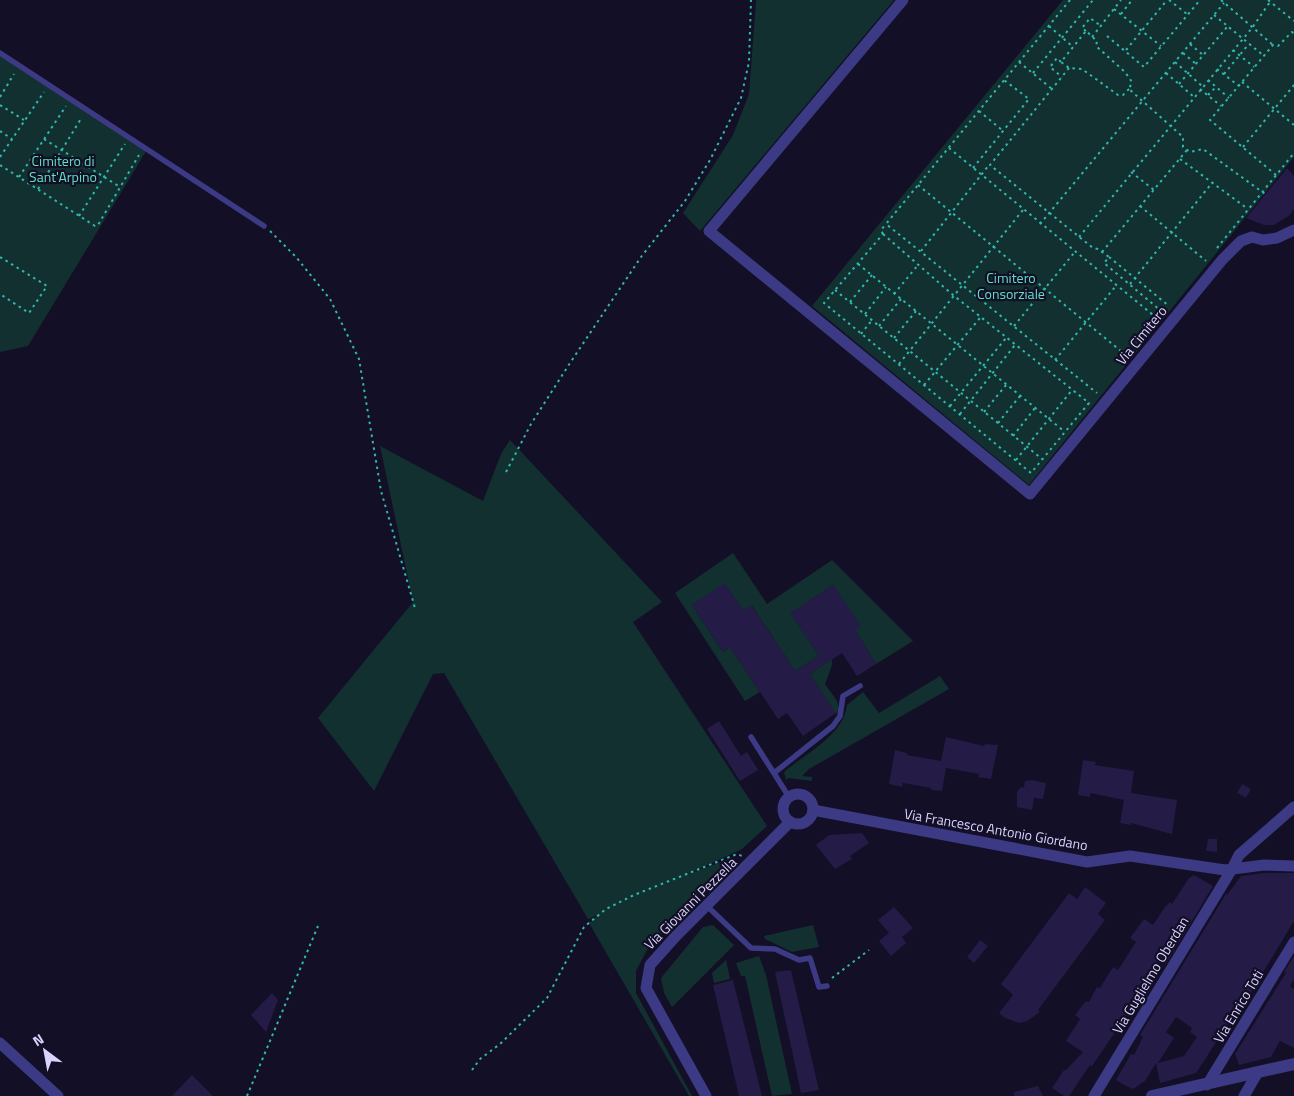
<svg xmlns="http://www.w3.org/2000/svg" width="1294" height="1096" font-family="'Titillium Web',sans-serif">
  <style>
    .green { fill: #12302f }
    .building { fill: #241b47; fill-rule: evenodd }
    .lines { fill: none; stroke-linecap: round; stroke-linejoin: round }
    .path { stroke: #2fb8b0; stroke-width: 2; stroke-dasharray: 2.5 4; stroke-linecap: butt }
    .service { stroke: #3d3a85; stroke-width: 5.5 }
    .minor { stroke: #3d3a85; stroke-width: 11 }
    .tertiary { stroke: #3d3a85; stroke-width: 12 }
    .labels { text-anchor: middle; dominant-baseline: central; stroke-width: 4.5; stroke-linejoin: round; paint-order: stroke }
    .park-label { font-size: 14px; fill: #5fe0c0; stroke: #130f26 }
    .street-label { font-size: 14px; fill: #d9d4ff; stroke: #130f26 }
  </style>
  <rect width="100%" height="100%" fill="#130f26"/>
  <g class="green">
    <path d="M756,0H894L700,231L683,213L733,135L749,94Z"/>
    <path d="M1063,0H1294V157L1029,485L812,306Z"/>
    <path d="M0,53L148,148L28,346L0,352Z"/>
    <path d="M510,440L662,602L633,622L767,826L742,849L686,875L732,858L647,950L636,971V993L692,1096H689L589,923L598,915L588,919L444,673L433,674L374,791L318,718L413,602L380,446L483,501L501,454Z"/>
    <path d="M733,553L767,604L832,560L913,641L876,664L855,630L860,626L833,585L791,613L819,656L795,671L752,606L743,611L725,584L692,605L723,652L730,647L760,692L745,701L675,593Z"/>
    <path d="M832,659V665L825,684L837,701L839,709L836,714L810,674Z"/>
    <path d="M940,676L949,689L809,769L802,776L812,777V781L789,778L786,780L784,772C806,753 843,736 847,705L863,692L879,713Z"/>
    <path d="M713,925L734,945L672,1007L664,993L661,978L703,927Z"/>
    <path d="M813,925L819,947L792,952L765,939L764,936Z"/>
    <path d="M759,956L766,975L792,1094L772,1096L745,976H741L736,963Z"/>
    <path d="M726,960L730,979L714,983L712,973Z"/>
  </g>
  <g class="building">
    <path d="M1287,168L1294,176V209L1290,215L1274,225H1264L1246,218Z"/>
    <path d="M725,583L743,611L751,605L795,671L819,656L790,613L833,585L861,626L855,630L876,664L857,676L842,653L810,674L836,713L803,736L787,713L778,719L730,647L723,652L692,605Z"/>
    <path d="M719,721L741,756L747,752L758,770L740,781L707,729Z"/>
    <path d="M946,737L984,746L985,744L998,745L991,779L978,777L979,774L946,768L942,791L931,790V788L903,783L902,787L889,784L895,750L907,753V755L941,761Z"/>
    <path d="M1083,760L1096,762L1095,765L1134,771L1131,793L1177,800L1172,834L1131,823V825L1120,823L1124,800L1090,793V797L1078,795Z"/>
    <path d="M1032,780L1046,783L1043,799L1034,798L1032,810L1017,807V792L1020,788L1024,787L1025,781Z"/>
    <path d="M1242,784L1251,789L1246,798L1237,793Z"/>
    <path d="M862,833L869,843L850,856L852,859L835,869L816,845L829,835Z"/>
    <path d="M1208,839H1217V852L1206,851Z"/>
    <path d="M1264,873H1294V921L1245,1002L1240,999L1228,1019L1230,1021L1196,1073L1160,1083L1156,1063L1145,1081L1133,1089L1122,1084L1116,1080L1131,1054L1134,1055L1143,1037L1140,1035L1226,894L1227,895L1241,876ZM1176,1017L1192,1028L1190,1032L1197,1037L1184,1056L1158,1063L1174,1038L1166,1032Z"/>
    <path d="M1194,875L1213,886L1166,964L1161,960L1144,987L1150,990L1142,1003L1137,1000L1092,1066L1090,1065L1069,1096H1064L1052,1088L1064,1070H1066L1083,1052L1066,1041L1080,1019L1075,1015L1086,1001L1089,1002L1097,987L1100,988L1113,967L1118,970L1136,942L1130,938L1144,919L1153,925L1165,907L1170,902L1172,904L1189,878Z"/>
    <path d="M1085,887L1106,903L1098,914L1105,920L1038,1010L1040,1012L1027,1021L1019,1023L1005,1018L999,1013L1013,995L1001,984L1069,893L1077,899Z"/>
    <path d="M894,907L913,928L902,937L906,943L891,956L879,941L889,933L878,920Z"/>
    <path d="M980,940L988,946L974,963L967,957Z"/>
    <path d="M1294,956V979L1290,986L1294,989V1048L1280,1041L1271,1057L1239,1065L1235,1054L1286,973L1284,972Z"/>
    <path d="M791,970L819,1090L801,1093L775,972Z"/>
    <path d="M733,980L762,1096H739L713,985Z"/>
    <path d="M272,993L278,1000L266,1032L251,1015Z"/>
    <path d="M192,1075L213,1096H172Z"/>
    <path d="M1038,1086L1043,1096H1014V1092Z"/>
  </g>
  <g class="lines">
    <g class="path">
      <path d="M1070,0L886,224L1097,393"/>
      <path d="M1169,0L1187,14"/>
      <path d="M1221,0L1273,45"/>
      <path d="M1268,0L1294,21"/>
      <path d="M1114,9L1161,46"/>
      <path d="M1121,14L1132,0"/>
      <path d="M1214,15L1264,56"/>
      <path d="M1049,26L1073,47"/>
      <path d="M1086,31L1082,28L1090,18L1101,26"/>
      <path d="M1107,36L1144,67L1200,0"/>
      <path d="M1092,37L1121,0"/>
      <path d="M1190,44L1203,55"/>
      <path d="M1126,50L1167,0"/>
      <path d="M1233,50L1254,67"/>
      <path d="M1183,53L1196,64"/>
      <path d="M1019,62L1052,89"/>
      <path d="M1061,62L1057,58L1050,67L1062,77"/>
      <path d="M1175,62L1202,86"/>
      <path d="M1069,68L990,165L1093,248L1098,249L1109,257L1104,263L1160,310L1166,309"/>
      <path d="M1217,69L1239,86"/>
      <path d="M1033,73L1093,0"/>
      <path d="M1166,73L1194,97"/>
      <path d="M1224,74L1248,45"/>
      <path d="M1208,80L1229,98"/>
      <path d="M1242,82L1294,125"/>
      <path d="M1179,84L1227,27"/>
      <path d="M1129,89L1123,95H1118L1082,69L1069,68L1061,62L1086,31L1097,41L1096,46L1125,72L1132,82L1129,89L1183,137V147L1190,152L1203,149L1265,194"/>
      <path d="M1200,89L1221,106"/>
      <path d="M1208,95L1216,87"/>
      <path d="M0,97L14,74"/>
      <path d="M0,105L24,120"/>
      <path d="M979,111L1002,130"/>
      <path d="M0,131L12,139"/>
      <path d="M44,139L120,187"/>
      <path d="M1243,147L1294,85"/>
      <path d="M949,148L1158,319"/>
      <path d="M0,157L44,92"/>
      <path d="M1180,159L1248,209"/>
      <path d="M0,165L95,226L98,225L139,155"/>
      <path d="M973,168L1029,99L1004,80"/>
      <path d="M1131,172L1154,190"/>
      <path d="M1276,175L1210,120L1273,45L1278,46L1292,32L1294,34"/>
      <path d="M19,177L66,106"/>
      <path d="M918,185L1127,356"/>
      <path d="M38,189L82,117"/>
      <path d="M1140,206L1206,261"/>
      <path d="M79,216L125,144"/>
      <path d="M1040,224L1224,3"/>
      <path d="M270,231L296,257L330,299L359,359L381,491L415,608"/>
      <path d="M883,234L953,295L1089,403L1031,473L824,303Z"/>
      <path d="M883,234L881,230L886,224"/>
      <path d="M1079,237L1252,28L1270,2"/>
      <path d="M1217,248L1294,153"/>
      <path d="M921,251L989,165"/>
      <path d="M1102,252L1187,150"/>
      <path d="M0,257L47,286L29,313L0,294"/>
      <path d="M1109,257L1169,306"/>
      <path d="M858,264L1065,432"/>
      <path d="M1130,284L1212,183"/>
      <path d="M835,290L1042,459"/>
      <path d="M894,294L918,265"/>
      <path d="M850,302L872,275"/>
      <path d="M865,314L886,287"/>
      <path d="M879,326L901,299"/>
      <path d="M1014,326L1074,253"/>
      <path d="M861,334L872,320"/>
      <path d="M894,338L916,311"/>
      <path d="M1055,360L1115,287"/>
      <path d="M899,364L1023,210"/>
      <path d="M924,385L980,318"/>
      <path d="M950,406L1006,338"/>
      <path d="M984,412L1006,385"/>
      <path d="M960,414L1015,345"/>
      <path d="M998,423L1020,396"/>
      <path d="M1013,436L1035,408"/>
      <path d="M1016,460L1072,390"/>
      <path d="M506,472L531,424L570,363L641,257L685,201L710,160L741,98L749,62L751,0"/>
      <path d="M832,978L869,950"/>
      <path d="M472,1070L480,1059L500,1044L547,998L584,927L606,909L634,895L737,854L742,856"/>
      <path d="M247,1096L318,926"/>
    </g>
    <g class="service">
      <path d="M0,53L264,226"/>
      <path d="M751,737L789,797"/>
      <path d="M774,773L833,726L840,716L843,696L860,686"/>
      <path d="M707,906L751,948L775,949L799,960L810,958L819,987L827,986"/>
    </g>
    <g class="minor">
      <path d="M903,0L709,231L1030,494L1222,260L1241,241L1252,237L1263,240L1277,238L1294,230"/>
      <circle cx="798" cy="809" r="15"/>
      <path d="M813,810L1087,862L1130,856L1225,870L1264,865L1294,866"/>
      <path d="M0,1043L58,1096"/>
      <path d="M1207,1085L1294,942"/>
      <path d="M706,1096L646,988L650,965L676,936L790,822"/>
      <path d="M1094,1096L1232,869L1239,855L1294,807"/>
      <path d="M1244,1096L1258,1072"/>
    </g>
    <path class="tertiary" d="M1152,1096L1294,1064"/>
  </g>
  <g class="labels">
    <g class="park-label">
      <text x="63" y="160">Cimitero di<tspan x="63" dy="16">Sant'Arpino</tspan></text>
      <text x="1011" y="277">Cimitero<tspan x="1011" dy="16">Consorziale</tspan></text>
    </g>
    <g class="street-label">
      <text transform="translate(1141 335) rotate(-51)">Via Cimitero</text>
      <text transform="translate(996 829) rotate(10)">Via Francesco Antonio Giordano</text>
      <text transform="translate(690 903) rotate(-45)">Via Giovanni Pezzella</text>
      <text transform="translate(1150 975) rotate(-59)">Via Guglielmo Oberdan</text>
      <text transform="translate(1238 1006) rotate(-59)">Via Enrico Toti</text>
    </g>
  </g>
  <g transform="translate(45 1051) rotate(328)" stroke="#130f26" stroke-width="4" paint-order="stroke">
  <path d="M0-4L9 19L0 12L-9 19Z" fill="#d9d4ff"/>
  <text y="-8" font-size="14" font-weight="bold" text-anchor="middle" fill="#d9d4ff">N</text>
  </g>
</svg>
